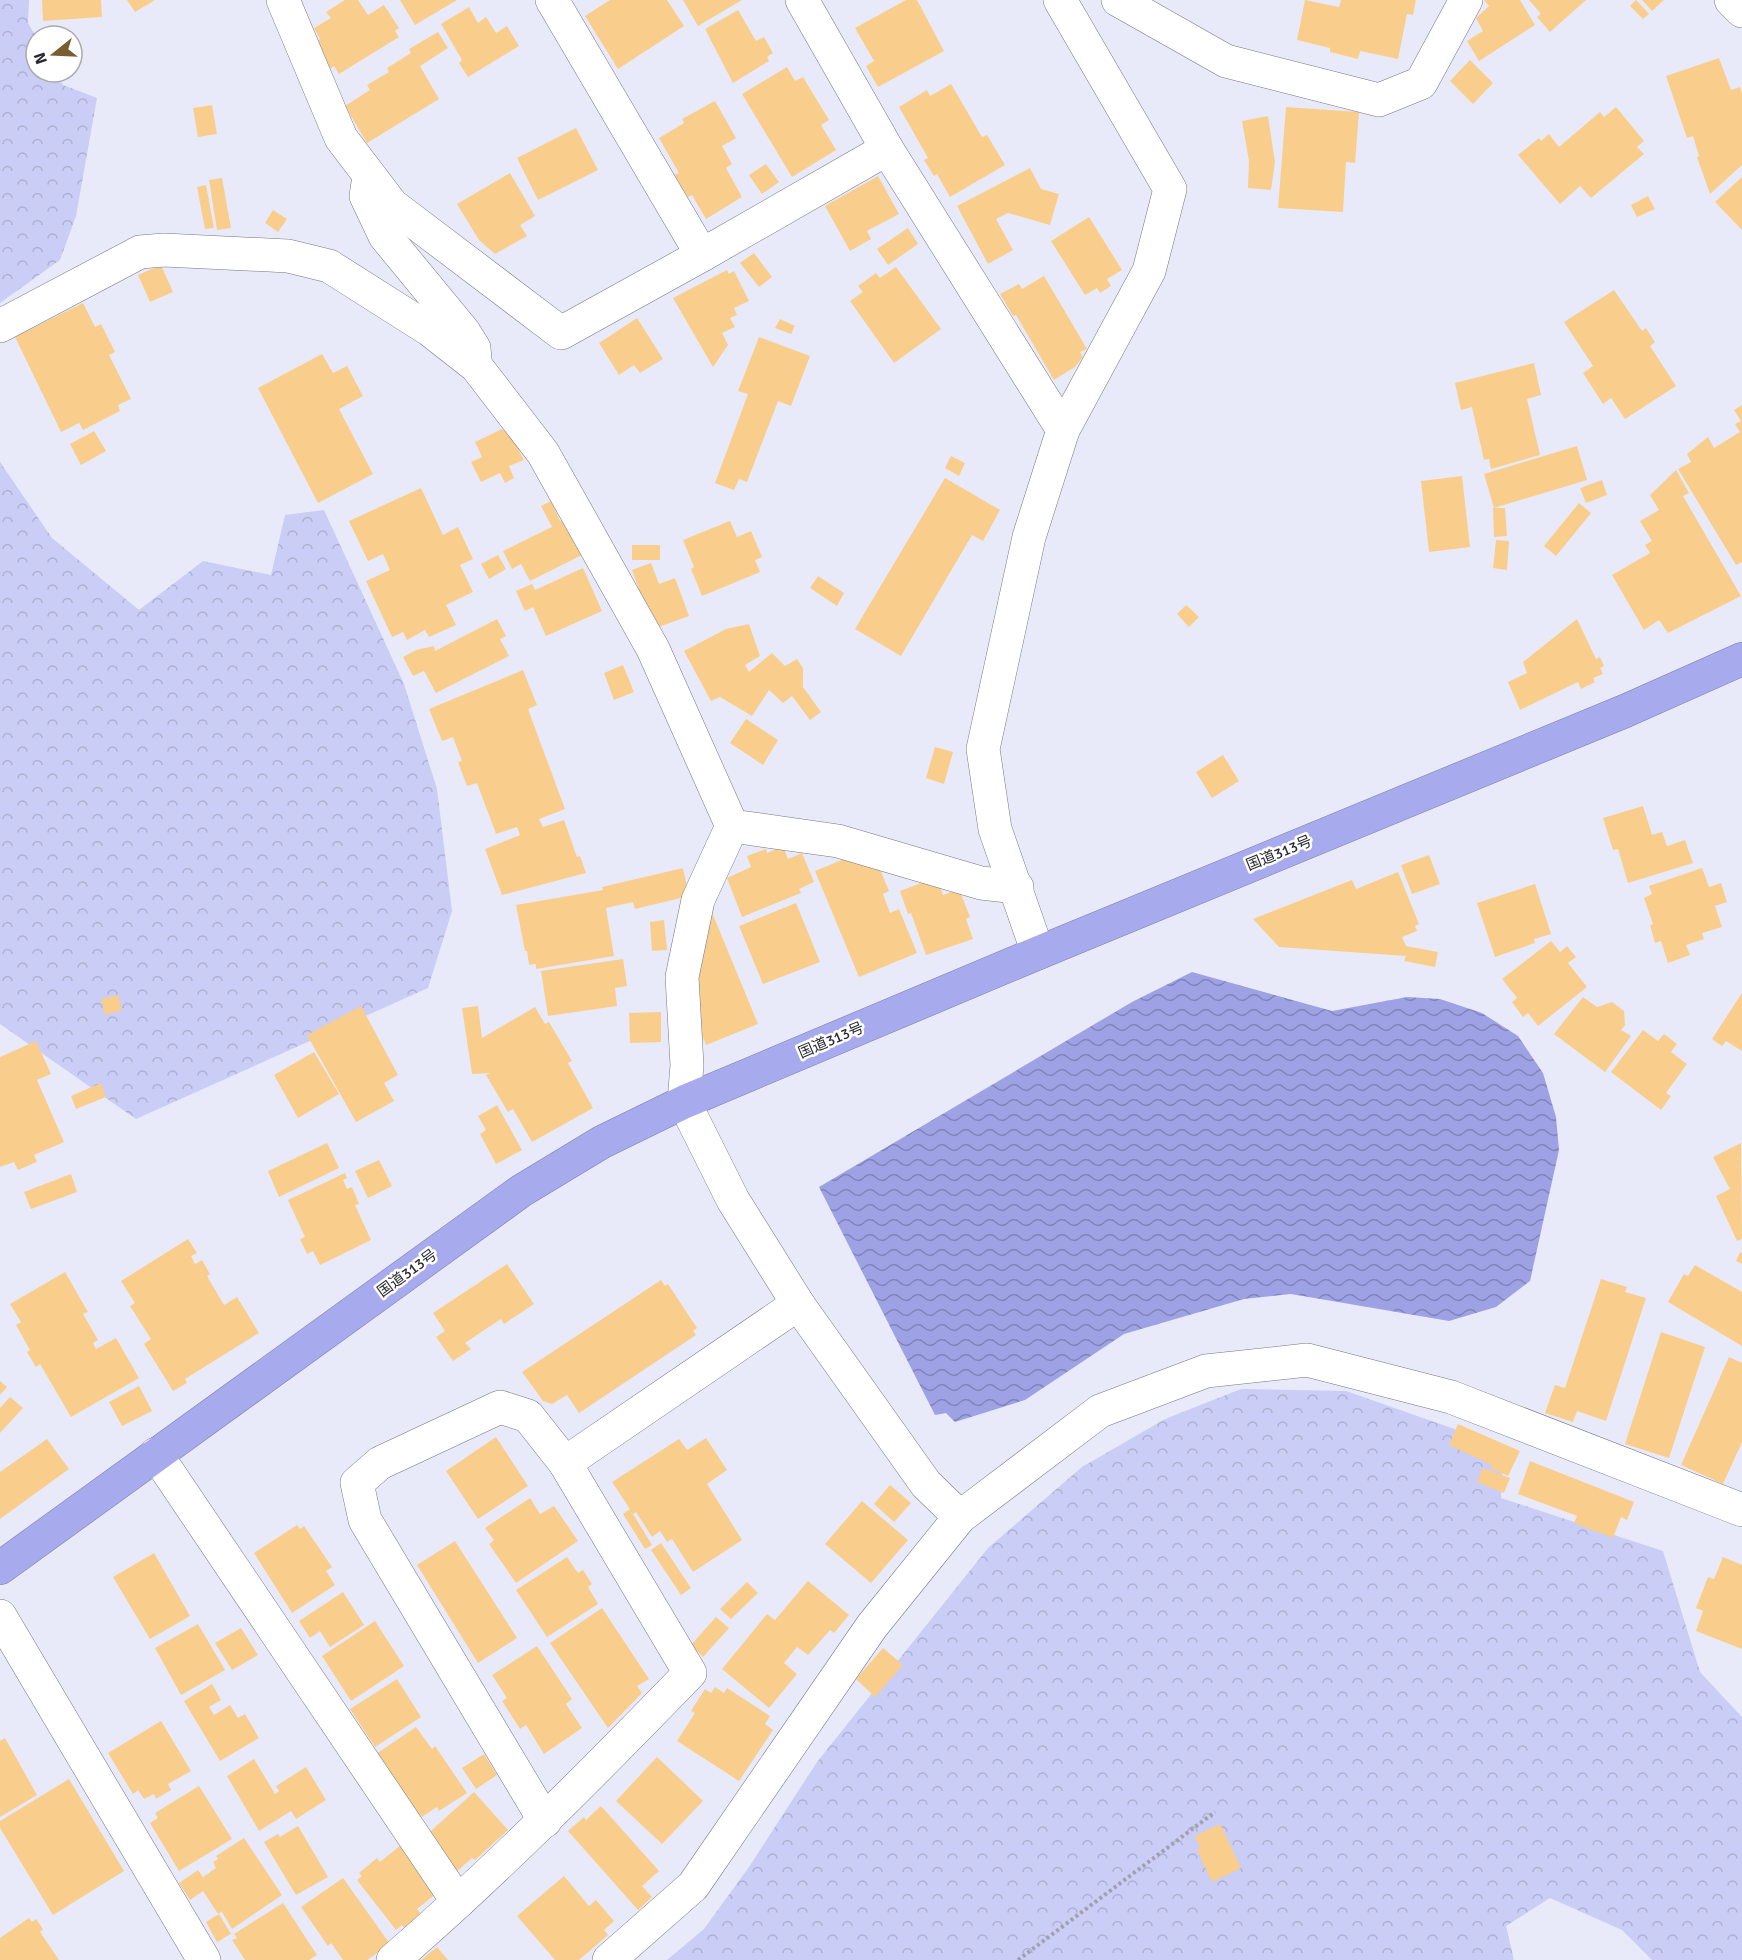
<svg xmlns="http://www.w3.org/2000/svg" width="1742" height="1960" font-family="Signika,'Noto Sans JP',sans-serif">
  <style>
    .forest { fill: url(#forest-crowns) }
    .water { fill: url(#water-waves) }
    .building { fill: #f9ce8c }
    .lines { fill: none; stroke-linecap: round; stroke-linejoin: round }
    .minor-casing { stroke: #757683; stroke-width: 34 }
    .highway-casing { stroke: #7c7dab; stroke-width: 34 }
    .path { stroke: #a0a1ac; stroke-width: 4; stroke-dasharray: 3 3; stroke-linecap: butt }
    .minor { stroke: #fff; stroke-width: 33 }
    .highway { stroke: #a8aaee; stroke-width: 33 }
    .labels { text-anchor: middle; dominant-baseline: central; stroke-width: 5; stroke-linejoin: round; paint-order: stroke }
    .street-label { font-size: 15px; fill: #292a2f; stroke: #fff }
  </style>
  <defs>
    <pattern id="forest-crowns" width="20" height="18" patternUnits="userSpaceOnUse" patternTransform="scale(1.5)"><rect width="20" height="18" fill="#cacdf5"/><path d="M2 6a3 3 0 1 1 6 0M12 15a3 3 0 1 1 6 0" fill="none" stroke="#aeb0d2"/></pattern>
    <pattern id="water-waves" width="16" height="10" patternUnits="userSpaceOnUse" patternTransform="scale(1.5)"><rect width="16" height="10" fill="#9ea1e4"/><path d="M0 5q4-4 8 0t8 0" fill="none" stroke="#8183b9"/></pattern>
  </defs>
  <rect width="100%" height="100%" fill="#e9eaf9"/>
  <g class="forest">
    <path d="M0,0H29L28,23L36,37V72H56L63,85L97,98L76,216L60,260L0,303Z"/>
    <path d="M0,462L52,538L139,610L203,561L271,575L285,515L324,510L404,684L437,789L452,911L428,988L136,1119L0,1024Z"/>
    <path d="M1241,1389L1346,1391L1503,1446L1501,1498L1663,1551L1700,1672L1742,1717V1960H1652L1622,1930L1550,1898L1506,1926L1514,1960H667L704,1929L749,1867L817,1762L988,1548L1082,1467L1165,1419Z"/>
  </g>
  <path class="water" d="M1192,972L1332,1011L1407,997L1440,999L1482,1013L1518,1036L1543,1073L1556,1117L1559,1150L1530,1281L1496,1307L1449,1321L1291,1294L1244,1299L1124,1334L1025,1400L955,1422L946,1413L935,1415L819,1187L1132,1002Z"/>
  <g class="building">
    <path d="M42,0H101L102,17L43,21Z"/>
    <path d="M127,0H155L135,12Z"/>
    <path d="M345,0H358L368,15L384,5L399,28L395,31L399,37L339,74L334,66L330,69L314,43L320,39L314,28L331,18L326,12Z"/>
    <path d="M400,0H457L415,25Z"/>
    <path d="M610,0H667L684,26L618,69L585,16Z"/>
    <path d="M683,0H742L698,26Z"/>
    <path d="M906,0H917L944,51L878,87L866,66L874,61L855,28Z"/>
    <path d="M1305,0L1339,7L1341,0H1416L1413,15L1407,14L1398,59L1360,51L1358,59L1330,52V48L1297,40Z"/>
    <path d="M1484,0H1520L1535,25L1479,61L1467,41L1483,31L1476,18L1489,6Z"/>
    <path d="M1529,0H1586L1550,32L1537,17L1541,14Z"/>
    <path d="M1636,0L1649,14L1643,19L1630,6Z"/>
    <path d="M1642,0H1664L1652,11Z"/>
    <path d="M469,7L478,23L486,17L496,33L507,26L519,46L468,77L459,63L462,60L441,24Z"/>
    <path d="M738,10L756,41L764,37L773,53L767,57L769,61L733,83L705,29Z"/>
    <path d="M438,32L448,48L420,66L439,99L367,143L345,106L370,90L367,85L389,72L387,68L411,53L409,49Z"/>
    <path d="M1719,58L1731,90L1740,87L1742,94V165L1710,194L1697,157L1699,156L1693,136L1687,138L1666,76Z"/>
    <path d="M1470,60L1493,83L1473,104L1450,81Z"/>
    <path d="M787,67L795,81L803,77L829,120L821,125L836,150L792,177L742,94Z"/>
    <path d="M951,84L982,137L987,135L1005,165L950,197L937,174L934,176L924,160L928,158L899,107L927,90L930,96Z"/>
    <path d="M715,101L736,138L722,146L732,164L726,168L742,197L706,219L692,195L688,197L674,175L679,173L659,138L684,123L682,119Z"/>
    <path d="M212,105L217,134L198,137L193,108Z"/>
    <path d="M1286,107L1359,112L1355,163L1346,162L1343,212L1278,208Z"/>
    <path d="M1616,107L1644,141L1637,147L1644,154L1591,198L1580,186L1560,204L1518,155L1539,138L1541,141L1549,134L1559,147L1600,112L1604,117Z"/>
    <path d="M1268,116L1275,162L1271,190L1248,188L1249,161L1242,121Z"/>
    <path d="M576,128L598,170L538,200L517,158Z"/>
    <path d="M766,164L779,182L762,194L749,175Z"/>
    <path d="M1030,168L1041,189L1059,194L1050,225L1008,213L996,219L1013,250L988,264L957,206Z"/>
    <path d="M510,173L535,216L520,225L527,236L495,254L479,240L457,204Z"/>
    <path d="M878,176L899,214L867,231L871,239L850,251L825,206Z"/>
    <path d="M1742,177V230L1715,202Z"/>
    <path d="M222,178L231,228L217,230L209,180Z"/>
    <path d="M206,185L214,228L205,229L197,187Z"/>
    <path d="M1648,196L1655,209L1637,217L1631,205Z"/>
    <path d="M273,210L287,219L278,232L265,223Z"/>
    <path d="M1089,217L1122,270L1107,279L1111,286L1100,293L1097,288L1085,295L1051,241Z"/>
    <path d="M908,228L918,244L888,265L877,249Z"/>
    <path d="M754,253L772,277L759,287L740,263Z"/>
    <path d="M161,265L173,292L150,302L138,275Z"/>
    <path d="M896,267L941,329L894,363L850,301L863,292L858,286L876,273L880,278Z"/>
    <path d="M727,270L729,274L734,271L749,301L734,308L737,315L730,318L735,327L722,333L728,345L713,367L673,298Z"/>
    <path d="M1044,276L1087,349L1080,352L1083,357L1075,367L1054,380L1016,315L1013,316L1000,294L1019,284L1022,289Z"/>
    <path d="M1614,290L1642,331L1646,328L1655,342L1650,346L1676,386L1625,419L1611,398L1603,404L1583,373L1593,366L1564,322Z"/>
    <path d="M83,303L95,327L101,324L115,352L109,355L131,399L118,405L120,411L83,430L79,423L61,432L15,337Z"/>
    <path d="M637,318L663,359L640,373L634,365L619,375L599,343Z"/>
    <path d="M780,319L795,326L791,334L775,328Z"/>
    <path d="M759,337L810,356L791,406L778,401L747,482L739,479L734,490L715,483L748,394L738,391Z"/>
    <path d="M322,354L333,373L347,366L363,396L339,409L373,474L318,503L258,388Z"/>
    <path d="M1534,363L1541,395L1527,399L1540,455L1491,469L1489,459L1484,460L1472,407L1461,410L1455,383Z"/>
    <path d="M1742,405V562L1736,565L1678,469L1691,462L1687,454L1708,437L1714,448L1740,432L1735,424L1741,421L1734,410Z"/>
    <path d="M502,429L510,434L524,460L509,466L514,478L505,483L500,473L481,482L471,462L482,457L475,442Z"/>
    <path d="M94,431L106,451L81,465L70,444Z"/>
    <path d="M1577,446L1587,480L1494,508L1484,474Z"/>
    <path d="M951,456L965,463L959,476L945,468Z"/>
    <path d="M1676,470L1689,493L1683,496L1741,596L1668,633L1659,620L1644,630L1612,575L1650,553L1645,545L1652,541L1640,521L1659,510L1650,495Z"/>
    <path d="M1462,476L1470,547L1429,552L1421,481Z"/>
    <path d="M945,478L1000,510L983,541L972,535L901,656L855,629Z"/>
    <path d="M1602,480L1607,495L1586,503L1580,488Z"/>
    <path d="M421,488L443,535L458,527L473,559L460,565L473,592L446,605L456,625L429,637L425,630L407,640L403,632L392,637L366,581L390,570L383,554L368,561L349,521Z"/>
    <path d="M551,501L560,521L565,518L584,554L530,581L521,564L512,569L503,551L552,527L541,506Z"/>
    <path d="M1579,503L1591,513L1556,556L1544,546Z"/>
    <path d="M1493,508H1505L1507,536L1494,537Z"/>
    <path d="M730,521L737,537L751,531L762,557L755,560L760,572L702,596L691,569L694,567L683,540Z"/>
    <path d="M1496,540L1509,541L1507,570L1493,568Z"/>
    <rect x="632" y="545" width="28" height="15"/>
    <path d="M498,555L506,569L489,579L481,564Z"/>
    <path d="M651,563L659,584L675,578L689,616L653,629L632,570Z"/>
    <path d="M583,568L602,611L546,636L533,607L525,611L516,591L532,584L535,590Z"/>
    <path d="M818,576L844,593L837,606L810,588Z"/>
    <path d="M1186,605L1199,617L1189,627L1177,614Z"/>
    <path d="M497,619L506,636L500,639L509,656L436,693L424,671L413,676L403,657L416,650L434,646L435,651Z"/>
    <path d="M1577,619L1596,659L1600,657L1604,666L1600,668L1603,674L1593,678L1595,682L1581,689L1578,682L1520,710L1508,682L1527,673L1523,662Z"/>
    <path d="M749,624L760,656L745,665L749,672L772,653L785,666L797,659L803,668V687L821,712L810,720L792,696L783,703L769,690L752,716L720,697L711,701L684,651L726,629Z"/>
    <path d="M623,665L634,692L614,700L604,673Z"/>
    <path d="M523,670L537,705L528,709L565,809L539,819L543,827L564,820L577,857L580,856L586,873L502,895L485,849L520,835L517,827L496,834L477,783L467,786L458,762L462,761L453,737L442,741L429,709Z"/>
    <path d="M746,719L778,740L763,765L730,743Z"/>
    <path d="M935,747L953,752L944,784L926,778Z"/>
    <path d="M1223,755L1239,781L1212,798L1196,772Z"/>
    <path d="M1643,806L1652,835L1662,832L1667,846L1685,840L1693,863L1628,883L1618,849L1613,850L1603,818Z"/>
    <path d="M783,846L788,859L802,853L814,882L799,889L801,893L742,917L727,878L751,867L747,856L766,849L767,853Z"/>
    <path d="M854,855L877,862L889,891L883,894L890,913L899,909L917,953L859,977L815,871Z"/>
    <path d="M1429,855L1440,884L1412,894L1401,865Z"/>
    <path d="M683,868L689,896L635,909L633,902L606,908L614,956L536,969V964L529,965L527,951H525L516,905L603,890L602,887Z"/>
    <path d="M1702,868L1709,887L1721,883L1727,902L1715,906L1722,927L1702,933L1704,939L1686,945L1690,955L1668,963L1661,941L1655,943L1650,925L1653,924L1644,898L1652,894L1649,886Z"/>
    <path d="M1398,872L1419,924L1415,926L1417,931L1402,937L1406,946L1438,952L1435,967L1404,961L1406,956L1279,947L1253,919L1352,880L1356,889Z"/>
    <path d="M937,877L943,895L959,889L970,917L966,919L973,939L926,955L911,913L908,914L900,891Z"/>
    <path d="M1535,884L1551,934L1534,939L1535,943L1495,957L1477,903Z"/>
    <path d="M796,903L820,962L763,984L739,926Z"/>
    <path d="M711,910L758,1024L706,1045L699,1027L697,989L703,937Z"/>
    <path d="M664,920L667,950L652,951L650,922Z"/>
    <path d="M1551,941L1560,952L1567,946L1576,957L1568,963L1587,987L1538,1026L1528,1013L1523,1017L1512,1002L1517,998L1502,979Z"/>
    <path d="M623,959L627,986L615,988L617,1006L548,1016L541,971Z"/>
    <path d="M1742,993V1051L1726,1041L1722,1046L1712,1039Z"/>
    <path d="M118,995L122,1010L105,1015L101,999Z"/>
    <path d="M1583,997L1597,1007L1612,1002L1624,1011L1625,1025L1621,1030L1631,1036L1605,1072L1554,1034Z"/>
    <path d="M361,1006L398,1075L384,1083L394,1101L356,1122L307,1035Z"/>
    <path d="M478,1006L482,1038L535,1007L545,1024L549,1022L572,1061L568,1063L593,1108L532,1142L513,1109L508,1112L486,1075L490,1073L472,1074L462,1008Z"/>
    <path d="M661,1012V1042L630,1043L629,1013Z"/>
    <path d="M1643,1030L1658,1041L1664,1034L1677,1044L1671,1052L1687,1064L1666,1093L1671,1096L1661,1110L1611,1072Z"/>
    <path d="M36,1041L51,1074L37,1080L64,1142L34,1155L37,1162L18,1170L14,1162L0,1167V1057Z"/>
    <path d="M314,1052L339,1094L298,1118L274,1075Z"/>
    <path d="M101,1083L106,1097L76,1109L71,1096Z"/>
    <path d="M497,1105L522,1150L496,1164L480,1134L486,1130L478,1116Z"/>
    <path d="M327,1143L339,1168L279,1197L268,1171Z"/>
    <path d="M1741,1143L1742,1239L1737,1241L1716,1196L1730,1189L1713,1157Z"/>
    <path d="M379,1160L392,1186L368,1198L355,1171Z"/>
    <path d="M345,1173L347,1178L343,1180L347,1189L352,1187L359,1204L355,1205L371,1240L320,1265L313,1251L307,1254L300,1239L305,1237L288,1200Z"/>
    <path d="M71,1174L77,1192L31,1209L24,1192Z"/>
    <path d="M188,1239L197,1253L191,1256L195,1264L202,1260L210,1274L207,1276L224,1305L237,1297L259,1333L185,1379L187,1383L173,1391L144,1344L151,1339L130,1306L135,1303L121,1281Z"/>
    <path d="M1740,1252L1742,1253V1264L1736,1261Z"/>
    <path d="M507,1264L534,1304L504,1324L501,1319L465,1343L471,1349L453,1361L436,1337L445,1331L433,1313Z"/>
    <path d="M1695,1265L1742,1292V1346L1668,1302L1684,1274L1688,1276Z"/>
    <path d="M65,1272L88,1312L83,1314L98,1340L93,1343L96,1349L116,1338L139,1378L71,1417L40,1364L36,1367L27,1352L30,1350L16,1325L21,1322L10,1304Z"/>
    <path d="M1601,1279L1627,1287L1625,1292L1646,1298L1606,1421L1577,1411L1573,1422L1545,1413L1555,1385L1565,1388Z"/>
    <path d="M661,1280L665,1286L668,1284L697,1328L693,1331L696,1335L579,1413L567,1395L552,1404L543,1401L522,1372Z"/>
    <path d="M1661,1332L1705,1347L1669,1458L1625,1444Z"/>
    <path d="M1729,1357L1742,1363V1442L1723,1484L1681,1465Z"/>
    <path d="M0,1381L7,1387L0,1395Z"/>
    <path d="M139,1386L152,1411L122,1426L109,1402Z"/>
    <path d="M10,1397L23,1408L0,1433V1408Z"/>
    <path d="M1458,1424L1520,1451L1508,1476L1490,1468L1492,1465L1449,1445Z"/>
    <path d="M496,1437L528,1486L478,1519L446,1471Z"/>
    <path d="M706,1438L727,1470L707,1484L742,1540L693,1572L672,1539L667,1542L660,1531L652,1537L636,1512L633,1514L652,1545L645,1549L623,1514L630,1509L612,1482L679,1439L687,1450Z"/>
    <path d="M47,1439L69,1469L0,1519V1472Z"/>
    <path d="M1530,1461L1634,1502L1627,1520L1621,1517L1613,1538L1574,1523L1577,1516L1518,1494Z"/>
    <path d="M1483,1468L1510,1478L1504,1493L1477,1482Z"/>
    <path d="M890,1485L911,1503L894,1522L874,1504Z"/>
    <path d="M530,1498L540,1514L554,1506L578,1541L516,1583L489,1544L494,1540L485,1528Z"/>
    <path d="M862,1501L908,1540L871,1583L825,1544Z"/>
    <path d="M297,1525L300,1529L304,1526L332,1567L326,1571L335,1585L292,1613L254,1553Z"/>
    <path d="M455,1541L517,1638L478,1663L417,1565Z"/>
    <path d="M661,1543L691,1588L681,1595L651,1550Z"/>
    <path d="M154,1553L190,1616L150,1639L113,1577Z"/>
    <path d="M567,1557L578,1573L583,1570L592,1584L588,1587L598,1604L547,1637L516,1590Z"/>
    <path d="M1723,1557L1742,1565V1649L1696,1631L1703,1611L1696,1608L1708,1577L1714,1579Z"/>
    <path d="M808,1581L849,1615L834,1633L830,1630L808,1655L797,1647L784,1663L797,1674L769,1708L722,1669L767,1614L775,1620Z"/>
    <path d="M747,1582L758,1593L731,1619L720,1609Z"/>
    <path d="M343,1592L364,1625L330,1647L320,1631L310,1638L299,1621Z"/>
    <path d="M602,1608L649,1679L637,1686L642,1693L608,1728L550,1643Z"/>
    <path d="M716,1617L729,1628L703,1657L691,1645Z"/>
    <path d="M375,1621L404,1666L351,1701L322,1656Z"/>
    <path d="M198,1624L225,1670L181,1695L155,1648Z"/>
    <path d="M241,1628L258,1655L232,1670L215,1643Z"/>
    <path d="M537,1646L572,1699L566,1704L582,1728L544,1754L526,1725L520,1729L502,1701L507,1698L492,1675Z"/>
    <path d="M883,1648L903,1665L875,1697L856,1679Z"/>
    <path d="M397,1679L421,1717L375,1747L350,1709Z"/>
    <path d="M212,1684L221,1700L209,1707L214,1715L230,1705L238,1718L245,1714L259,1738L220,1761L184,1701Z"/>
    <path d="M715,1687L724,1693L727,1688L770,1716L765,1724L773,1730L739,1781L677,1741L695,1713L691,1711L705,1689L711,1693Z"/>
    <path d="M161,1721L191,1771L168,1784L171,1790L156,1799L154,1794L144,1799L138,1790L133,1794L108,1753Z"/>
    <path d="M416,1727L432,1749L435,1746L467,1793L439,1811L437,1807L417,1820L373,1756Z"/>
    <path d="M5,1738L37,1795L0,1817V1741Z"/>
    <path d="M484,1754L497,1775L476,1789L462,1768Z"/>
    <path d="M657,1757L703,1801L662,1844L616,1801Z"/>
    <path d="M254,1759L275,1794L279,1791L276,1786L306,1767L326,1800L296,1819L291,1811L259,1831L227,1776Z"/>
    <path d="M69,1779L124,1871L53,1915L0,1828V1821Z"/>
    <path d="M199,1786L232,1839L179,1871L150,1823L158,1818L155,1813Z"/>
    <path d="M474,1792L508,1830L475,1860L472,1858L454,1874L422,1839Z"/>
    <path d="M601,1806L659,1871L642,1886L652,1897L638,1910L568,1831L584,1817L586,1820Z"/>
    <path d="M1220,1824L1241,1868L1212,1882L1197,1850L1200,1848L1195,1836Z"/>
    <path d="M298,1826L328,1877L296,1895L264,1842L278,1834L280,1837Z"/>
    <path d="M244,1838L282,1895L232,1929L222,1912L223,1911L218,1914L203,1891L190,1900L179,1883L198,1870L203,1877L216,1868L213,1862L218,1859L216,1856Z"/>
    <path d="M401,1845L438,1892L417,1909L422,1915L405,1929L402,1925L396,1930L357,1880L362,1876L359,1873L377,1858L380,1862Z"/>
    <path d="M564,1876L589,1906L596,1900L614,1921L604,1930L608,1935L579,1960H555L517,1916Z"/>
    <path d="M343,1878L390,1944L367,1960H343L331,1943L328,1946L301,1907Z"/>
    <path d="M283,1903L317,1955L309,1960H245L232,1940L237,1938L234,1934Z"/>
    <path d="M219,1914L231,1934L217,1942L206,1922Z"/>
    <path d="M29,1918L32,1922L36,1919L43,1929L40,1932L59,1960H0V1938Z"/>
    <path d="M437,1947L448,1960H421Z"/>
  </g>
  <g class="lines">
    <defs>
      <g id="minor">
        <path d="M283,0L341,138L392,205L561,333L702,255L887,149"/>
        <path d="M552,0L702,255"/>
        <path d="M802,0L887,149L1063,430"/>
        <path d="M1118,0L1226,61L1379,100L1421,83L1466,0"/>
        <path d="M1731,0L1742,11"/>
        <path d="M368,183L366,196L385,236L464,332L474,348L475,359"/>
        <path d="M0,326L140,252L164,250L288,256L329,266L430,330L476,366L543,453L653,649L732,826L698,900L682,977L687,1065L684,1102L733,1200L798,1304L926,1484L960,1517"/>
        <path d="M732,826L838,841L981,883L1017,887"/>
        <path d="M1038,953L995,829L983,749L1029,537L1063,430L1149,271L1170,189L1060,0"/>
        <path d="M156,1454L458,1902"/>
        <path d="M0,1616L204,1960"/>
        <path d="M545,1821L365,1520L357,1483L380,1463L500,1407L528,1416L565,1463"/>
        <path d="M393,1960C497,1870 594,1772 690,1673L565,1463L798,1304"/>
        <path d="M609,1960L693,1886L872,1626L960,1517L1100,1411L1206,1371L1307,1360L1451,1397L1742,1510"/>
      </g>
      <path id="highway" d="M0,1568L521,1191L602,1142L684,1102L1038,953L1625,711L1742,659"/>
    </defs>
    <use href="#minor" class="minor-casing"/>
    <use href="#highway" class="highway-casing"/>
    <path class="path" d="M1018,1960L1215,1812"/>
    <use href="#minor" class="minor"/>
    <use href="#highway" class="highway"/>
  </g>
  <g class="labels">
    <g class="street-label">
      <text transform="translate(1279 853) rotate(-22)">国道313号</text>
      <text transform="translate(831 1040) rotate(-23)">国道313号</text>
      <text transform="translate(407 1273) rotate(-36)">国道313号</text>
    </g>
  </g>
  <g transform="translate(54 54) rotate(252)"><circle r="28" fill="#ffffff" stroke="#a9aaac" stroke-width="1.5"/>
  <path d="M0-4.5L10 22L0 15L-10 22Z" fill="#7a5e31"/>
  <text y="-9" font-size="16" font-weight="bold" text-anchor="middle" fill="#292a2f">N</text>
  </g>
</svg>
